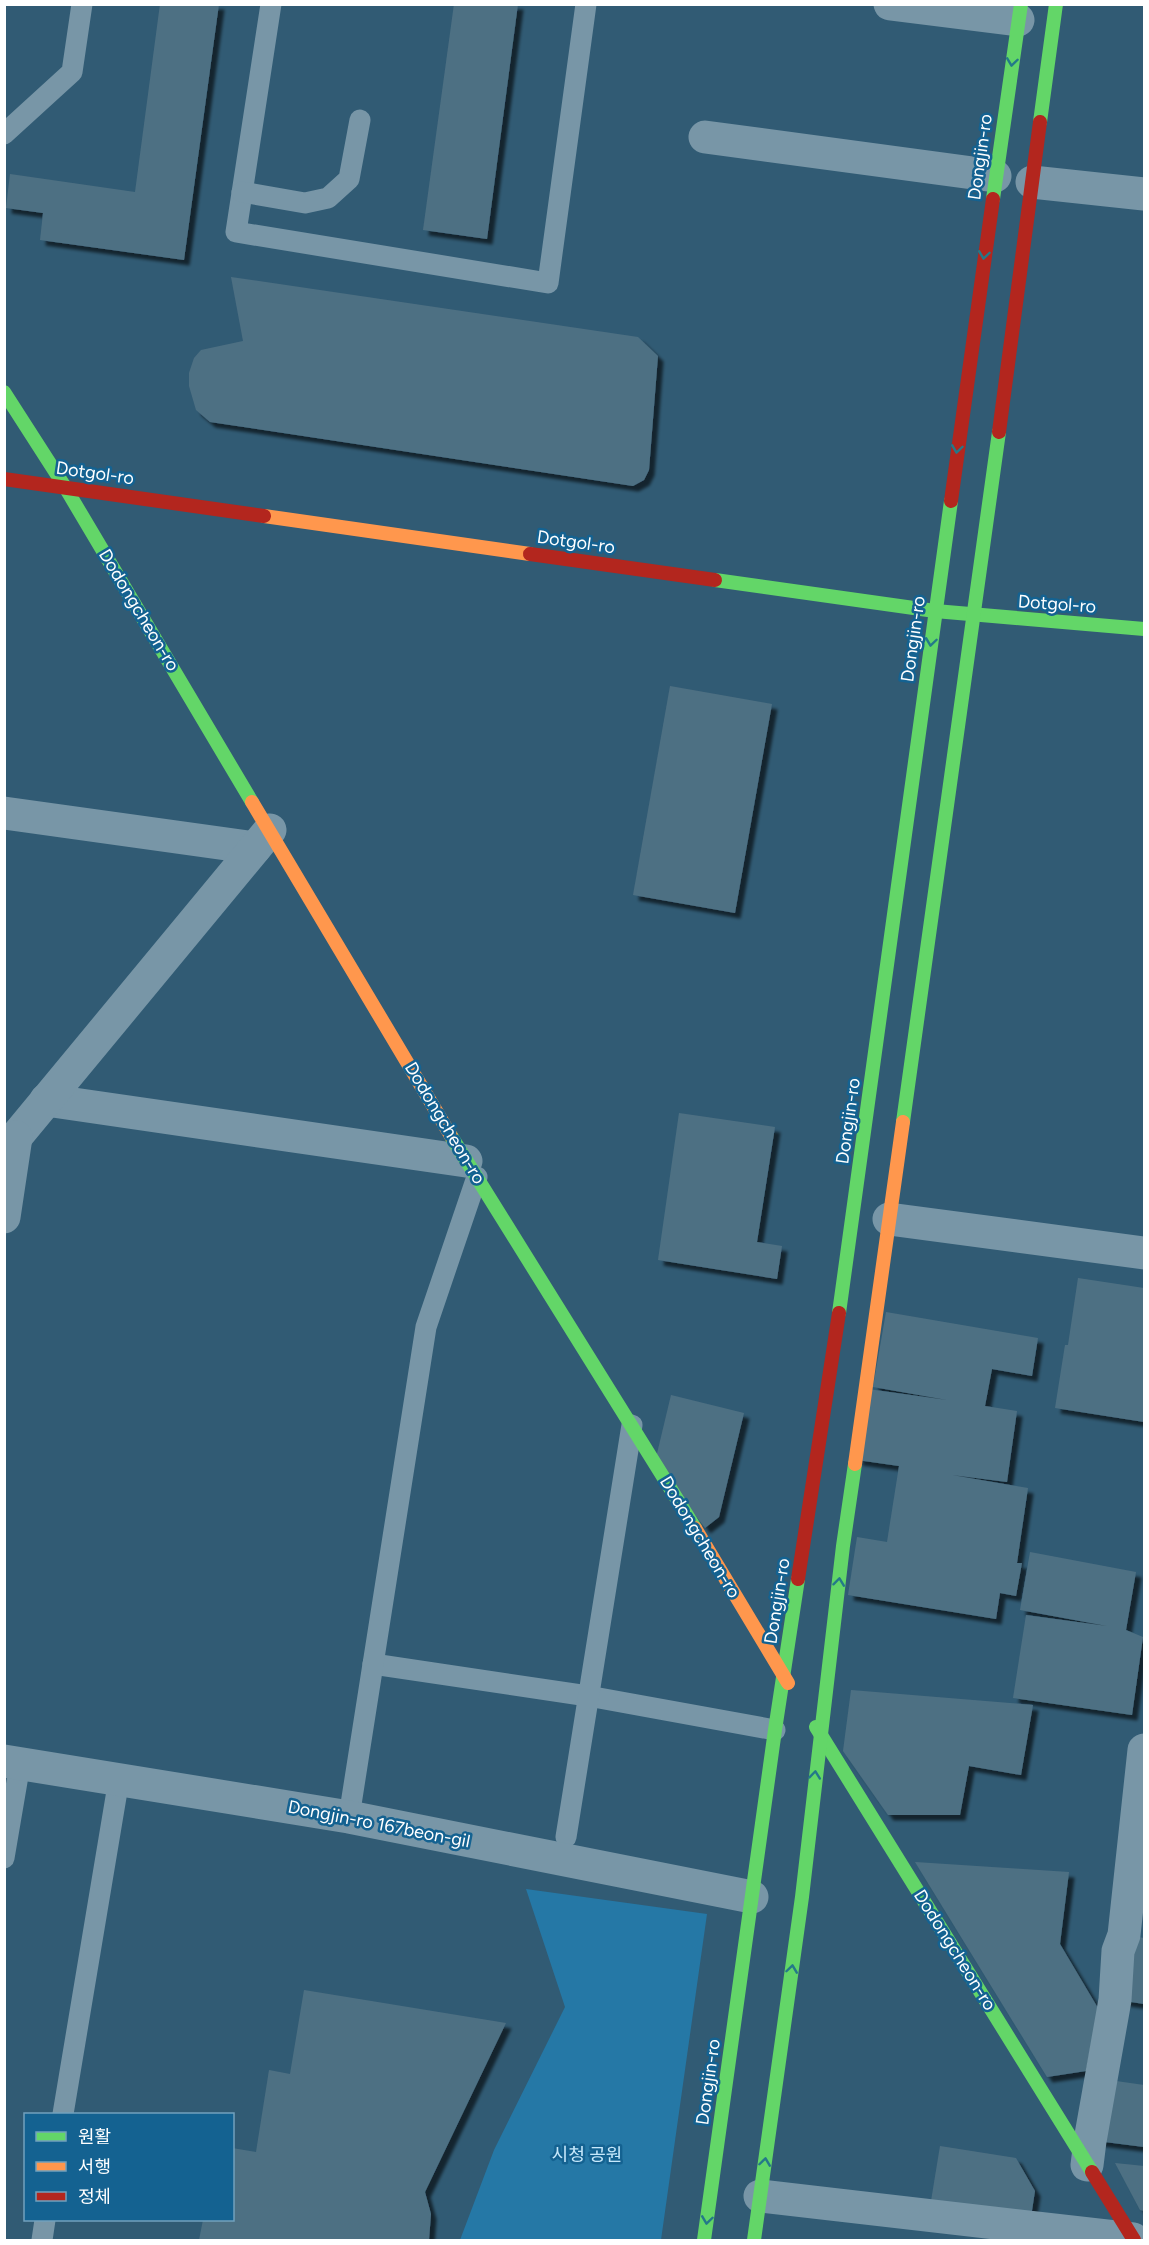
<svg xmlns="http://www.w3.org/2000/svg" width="1149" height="2245" font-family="Figtree,'Noto Sans KR',sans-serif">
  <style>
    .green { fill: #2578a6 }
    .building { fill: #4e7083; filter: url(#shadow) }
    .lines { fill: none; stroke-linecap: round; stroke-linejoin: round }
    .lane { stroke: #7896a7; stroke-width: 21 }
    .street { stroke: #7896a7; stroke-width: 33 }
    .fast { stroke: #63d668; stroke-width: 14 }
    .slow { stroke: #ff974d; stroke-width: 14 }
    .jam { stroke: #b3261e; stroke-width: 14 }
    .oneway { stroke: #247989 }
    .labels { text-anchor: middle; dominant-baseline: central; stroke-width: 5; stroke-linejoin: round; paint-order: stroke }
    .street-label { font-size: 18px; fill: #fff; stroke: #146291 }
    .park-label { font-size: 18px; fill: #c7e9fc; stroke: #146291 }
  </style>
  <defs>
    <filter id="shadow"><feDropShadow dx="5.5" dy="5.5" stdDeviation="1.5" flood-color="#0009"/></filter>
  </defs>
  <rect width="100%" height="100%" fill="#315b74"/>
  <path class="green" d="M526,1889L707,1914L661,2240H460L494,2150L565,2007Z"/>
  <g class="building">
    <path d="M160,4H219L184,260L40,240L43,213L6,208L10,174L135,192Z"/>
    <path d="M454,4H518L487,239L423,230Z"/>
    <path d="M231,277L638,337L658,356L649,470L644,480L633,486L210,422L196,410L189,386V373L194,358L201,350L243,341Z"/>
    <path d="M670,686L772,704L735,913L633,895Z"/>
    <path d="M679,1113L775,1127L757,1242L782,1246L777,1279L658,1260Z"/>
    <path d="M1078,1278L1144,1288V1422L1055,1408L1065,1345H1068Z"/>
    <path d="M886,1312L1038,1338L1032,1376L992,1369L985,1406L1017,1411L1007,1482L952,1475L1028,1488L1017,1563H1022L1016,1596L1000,1593L996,1619L848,1595L857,1537L887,1542L899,1466L857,1460L868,1389L947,1400L873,1387Z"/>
    <path d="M671,1395L744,1413L719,1517L705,1528L655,1462Z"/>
    <path d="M1030,1552L1136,1572L1126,1630L1143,1637L1132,1715L1013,1698L1026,1615L1107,1626L1020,1610Z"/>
    <path d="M851,1690L1033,1705L1021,1775L969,1766L960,1815H888L843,1751Z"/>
    <path d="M915,1862L1069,1872L1060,1944L1098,2008L1086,2071L1047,2077Z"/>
    <path d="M1125,1935L1144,1938V2004L1118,2000Z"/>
    <path d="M304,1990L506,2023L425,2192L431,2214L429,2240H199L203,2220H232V2148L256,2152L269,2070L290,2074Z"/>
    <path d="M1102,2079L1144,2085V2147L1097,2141Z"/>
    <path d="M940,2146L1016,2158L1035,2191L1031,2217L931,2201Z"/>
    <path d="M1115,2163L1144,2166V2211L1140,2210Z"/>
  </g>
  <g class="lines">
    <g class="lane">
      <path d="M271,4L236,232L548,283L586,4"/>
      <path d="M4,134L72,72L82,4"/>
      <path d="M242,192L305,203L328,198L349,179L360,120"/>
      <path d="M373,1664L588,1696L775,1730"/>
      <path d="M349,1817L426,1327L477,1177"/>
      <path d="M566,1837L632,1425"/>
      <path d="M4,1858L20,1764"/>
      <path d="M63,2114L119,1779"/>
      <path d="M42,2240L45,2220"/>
    </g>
    <g class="street">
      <path d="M890,4L1018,20"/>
      <path d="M705,137L995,176"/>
      <path d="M1032,182L1144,194"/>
      <path d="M4,813L255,848"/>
      <path d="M46,1100L466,1161"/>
      <path d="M16,1137L270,830"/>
      <path d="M4,1217L16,1137"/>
      <path d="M889,1219L1144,1253"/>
      <path d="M4,1761L349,1817L752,1897"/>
      <path d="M1087,2165L1090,2141L1115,2000L1118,1951L1124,1935L1144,1750"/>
      <path d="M760,2196L1133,2239"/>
    </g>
    <g class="fast">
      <path d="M1040,122L1056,4"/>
      <path d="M993,199L1021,4"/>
      <path d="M4,392L65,487L252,802"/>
      <path d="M715,580L935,611L1144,629"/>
      <path d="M903,1122L999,432"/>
      <path d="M451,1136L695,1528"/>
      <path d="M839,1313L951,501"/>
      <path d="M816,1727L1092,2172"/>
      <path d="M704,2240L775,1730L798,1579"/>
      <path d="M754,2240L802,1897L843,1546L855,1464"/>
    </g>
    <g class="slow">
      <path d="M264,516L530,554"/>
      <path d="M252,802L451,1136"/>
      <path d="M855,1464L903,1122"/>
      <path d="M695,1528L788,1683"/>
    </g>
    <g class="jam">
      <path d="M999,432L1040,122"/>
      <path d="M4,479L264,516"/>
      <path d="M951,501L993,199"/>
      <path d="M530,554L715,580"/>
      <path d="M798,1579L839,1313"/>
      <path d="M1092,2172L1134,2240"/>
    </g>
  </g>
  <defs><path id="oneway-chevron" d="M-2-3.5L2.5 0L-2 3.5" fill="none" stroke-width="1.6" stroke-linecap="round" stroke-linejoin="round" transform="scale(1.5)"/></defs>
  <g class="oneway">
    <use href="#oneway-chevron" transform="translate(1012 62) rotate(98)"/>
    <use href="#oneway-chevron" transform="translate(984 255) rotate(98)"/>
    <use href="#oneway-chevron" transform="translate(957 449) rotate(98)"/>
    <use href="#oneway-chevron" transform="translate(931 642) rotate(98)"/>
    <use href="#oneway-chevron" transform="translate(839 1582) rotate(-83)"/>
    <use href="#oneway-chevron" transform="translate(815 1775) rotate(-84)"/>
    <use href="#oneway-chevron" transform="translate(792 1969) rotate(-82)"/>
    <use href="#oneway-chevron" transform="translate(765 2162) rotate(-82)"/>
    <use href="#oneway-chevron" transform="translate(707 2220) rotate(98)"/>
  </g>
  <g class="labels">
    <g class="street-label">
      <text transform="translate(980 157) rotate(-82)">Dongjin-ro</text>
      <text transform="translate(95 473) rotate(8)">Dotgol-ro</text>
      <text transform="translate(576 542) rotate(8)">Dotgol-ro</text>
      <text transform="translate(1057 604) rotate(4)">Dotgol-ro</text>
      <text transform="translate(139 610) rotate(59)">Dodongcheon-ro</text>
      <text transform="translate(913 639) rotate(-82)">Dongjin-ro</text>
      <text transform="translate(848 1121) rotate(-82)">Dongjin-ro</text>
      <text transform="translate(445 1123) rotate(59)">Dodongcheon-ro</text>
      <text transform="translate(700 1537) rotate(59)">Dodongcheon-ro</text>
      <text transform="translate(777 1601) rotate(-81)">Dongjin-ro</text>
      <text transform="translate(379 1824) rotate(11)">Dongjin-ro 167beon-gil</text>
      <text transform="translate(955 1950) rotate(58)">Dodongcheon-ro</text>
      <text transform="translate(708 2082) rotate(-82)">Dongjin-ro</text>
    </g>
    <g class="park-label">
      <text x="587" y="2155">시청 공원</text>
    </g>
  </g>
  <rect width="1149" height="2245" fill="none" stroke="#ffffff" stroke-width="12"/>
  <rect x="24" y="2113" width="210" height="108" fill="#146291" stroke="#72a1bd" stroke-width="1.5"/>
  <rect x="36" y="2132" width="30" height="9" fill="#63d668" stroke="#72a1bd" stroke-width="1.5"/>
  <text x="78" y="2143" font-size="18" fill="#ffffff">원활</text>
  <rect x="36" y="2162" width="30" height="9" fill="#ff974d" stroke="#72a1bd" stroke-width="1.5"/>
  <text x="78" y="2173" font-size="18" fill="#ffffff">서행</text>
  <rect x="36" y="2192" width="30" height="9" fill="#b3261e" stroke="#72a1bd" stroke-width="1.5"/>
  <text x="78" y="2203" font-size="18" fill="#ffffff">정체</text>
</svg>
